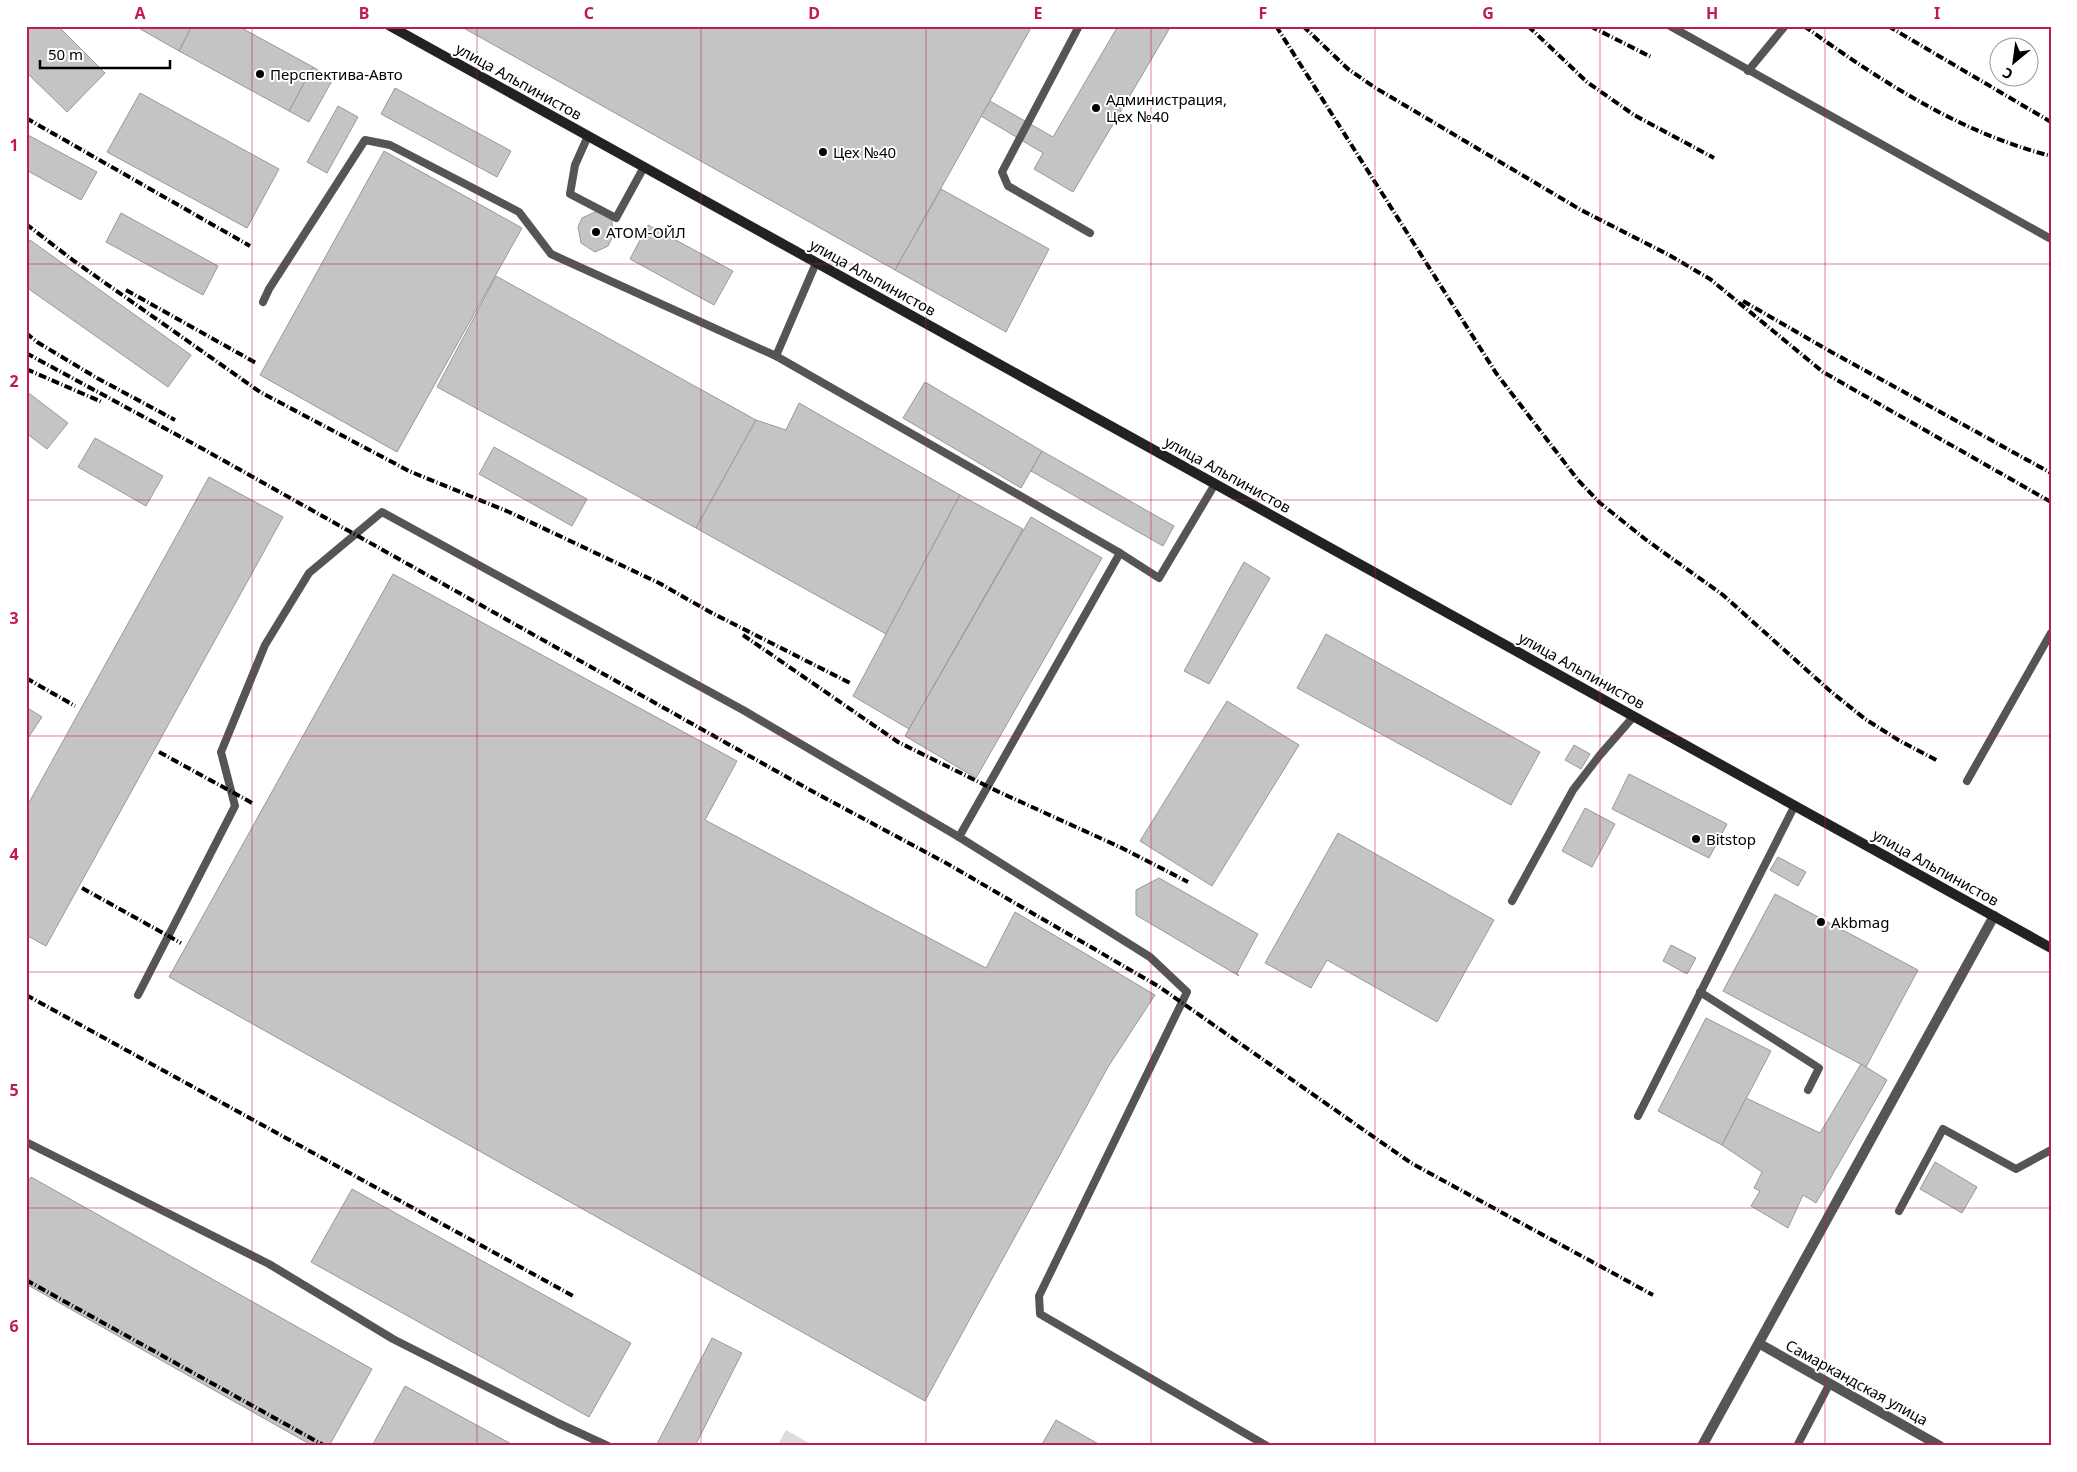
<svg xmlns="http://www.w3.org/2000/svg" width="2077" height="1472" font-family="'Noto Sans',sans-serif">
  <style>
    .green { fill: #dcdcdc }
    .building { fill: #c4c4c4; stroke: #999 }
    .lines { fill: none; stroke-linecap: round; stroke-linejoin: round }
    .lane { stroke: #555; stroke-width: 8 }
    .street { stroke: #555; stroke-width: 10 }
    .secondary { stroke: #222; stroke-width: 10 }
    .rail { stroke: #000; stroke-width: 4; stroke-dasharray: 8 2.5 1 2.5; stroke-linecap: butt }
    .grid { fill: none; stroke: #c2185b; stroke-width: 1; stroke-opacity: 0.55 }
    .poi-dot { fill: #000; stroke: #fff; stroke-width: 2 }
    .labels { text-anchor: middle; dominant-baseline: central; stroke-width: 4; stroke-linejoin: round; paint-order: stroke }
    .poi-label { font-size: 15px; fill: #000; stroke: #fff; text-anchor: start }
    .street-label { font-size: 15px; fill: #000; stroke: #fff }
    .neatline { fill: none; stroke: #c2185b; stroke-width: 2 }
    .grid-label { font-size: 16px; text-anchor: middle; font-weight: bold; fill: #c2185b }
  </style>
  <rect width="100%" height="100%" fill="#fff"/>
  <path class="green" d="M786,1430L814,1446H777Z"/>
  <g class="building">
    <path d="M26,26H58L105,73L67,112L26,72Z"/>
    <path d="M135,26H192L179,51Z"/>
    <path d="M192,26H238L313,67L289,111L179,51Z"/>
    <path d="M460,26H1032L895,270Z"/>
    <path d="M1118,26H1171L1073,192L1034,169L1043,153L981,116L990,101L1053,137Z"/>
    <path d="M313,67L333,79L309,122L289,111Z"/>
    <path d="M395,88L511,151L497,177L381,114Z"/>
    <path d="M140,93L279,169L247,228L107,152Z"/>
    <path d="M338,106L358,117L327,173L307,162Z"/>
    <path d="M26,134L97,172L81,200L26,170Z"/>
    <path d="M384,151L522,228L397,452L260,375Z"/>
    <path d="M941,189L1049,249L1006,332L895,270Z"/>
    <path d="M597,211L612,220L613,236L608,246L595,252L581,243L578,227L582,218Z"/>
    <path d="M121,213L218,266L203,295L106,242Z"/>
    <path d="M648,225L733,271L714,305L630,259Z"/>
    <path d="M30,240L191,355L168,387L26,287V245Z"/>
    <path d="M496,276L756,420L696,528L437,387Z"/>
    <path d="M925,382L1042,451L1021,488L903,418Z"/>
    <path d="M26,391L68,423L47,449L26,433Z"/>
    <path d="M799,403L960,495L886,634L696,528L756,420L786,430Z"/>
    <path d="M95,438L163,476L146,506L78,467Z"/>
    <path d="M494,447L587,499L572,526L479,474Z"/>
    <path d="M1042,451L1174,526L1163,546L1031,471Z"/>
    <path d="M209,477L283,517L46,946L26,935V808Z"/>
    <path d="M960,495L1023,529L909,729L853,696Z"/>
    <path d="M1031,517L1102,558L976,778L905,736Z"/>
    <path d="M1244,562L1270,578L1209,684L1184,671Z"/>
    <path d="M393,574L737,761L705,820L986,968L1015,912L1155,995L1108,1067L925,1401L169,977Z"/>
    <path d="M1326,634L1540,752L1511,805L1297,688Z"/>
    <path d="M1227,701L1299,745L1212,886L1140,841Z"/>
    <path d="M26,707L42,717L26,741Z"/>
    <path d="M1574,745L1590,754L1581,769L1565,760Z"/>
    <path d="M1629,774L1727,824L1709,858L1612,809Z"/>
    <path d="M1585,808L1615,824L1592,867L1562,851Z"/>
    <path d="M1338,833L1494,920L1437,1022L1327,960L1311,988L1265,963Z"/>
    <path d="M1778,857L1806,872L1798,886L1770,870Z"/>
    <path d="M1159,878L1258,934L1237,973L1239,976L1136,915V890Z"/>
    <path d="M1775,894L1918,970L1866,1067L1723,991Z"/>
    <path d="M1671,945L1696,958L1687,974L1663,961Z"/>
    <path d="M1706,1018L1771,1051L1722,1145L1658,1111Z"/>
    <path d="M1861,1064L1887,1080L1816,1203L1803,1195L1788,1228L1751,1206L1760,1191L1754,1188L1762,1172L1722,1145L1746,1098L1820,1133Z"/>
    <path d="M1935,1162L1977,1187L1962,1213L1920,1189Z"/>
    <path d="M31,1177L372,1369L329,1446H313L26,1284V1185Z"/>
    <path d="M352,1189L631,1343L589,1417L311,1262Z"/>
    <path d="M712,1338L742,1353L695,1446H656Z"/>
    <path d="M405,1386L515,1446H377L373,1444Z"/>
    <path d="M1056,1420L1102,1446H1041Z"/>
  </g>
  <g class="lines">
    <g class="lane">
      <path d="M1079,26L1002,172L1008,186L1090,233"/>
      <path d="M1670,26L2051,239"/>
      <path d="M1748,71L1785,26"/>
      <path d="M588,136L575,165L570,194L616,218L644,167"/>
      <path d="M816,263L776,356L1120,553L1159,578L1215,484"/>
      <path d="M263,302L269,289L365,140L390,145L519,212L551,254L776,356"/>
      <path d="M1120,553L959,837L1150,957L1187,992L1039,1296L1040,1314L1267,1446"/>
      <path d="M1967,781L2051,633"/>
      <path d="M1512,901L1573,790L1600,755L1634,716"/>
      <path d="M1700,992L1819,1068L1808,1090"/>
      <path d="M138,995L235,806L221,752L265,645L309,573L382,512L743,710L959,837"/>
      <path d="M1638,1116L1795,805"/>
      <path d="M26,1142L269,1264L393,1339L558,1423L608,1446"/>
      <path d="M1899,1211L1943,1129L2016,1169L2051,1150"/>
      <path d="M1797,1446L1830,1383"/>
    </g>
    <g class="street">
      <path d="M1760,1344L1940,1446"/>
      <path d="M1702,1446L1994,916"/>
    </g>
    <path class="secondary" d="M390,26L2051,948"/>
    <g class="rail">
      <path d="M1276,26L1496,373L1578,480L1600,503L1645,539L1723,595L1829,690L1865,719L1900,741L1938,761"/>
      <path d="M1303,26L1348,69L1374,87L1581,210L1669,255L1710,279L1823,372L2051,502"/>
      <path d="M1528,26L1587,82L1634,115L1714,158"/>
      <path d="M1590,26L1651,57"/>
      <path d="M1804,26C1881,81 1958,132 2051,156"/>
      <path d="M1888,26L2051,122"/>
      <path d="M26,118L250,246"/>
      <path d="M26,224L74,261L260,392L409,471L509,512L659,583L710,612L850,683"/>
      <path d="M126,290L256,363"/>
      <path d="M1743,301L1826,349L2051,473"/>
      <path d="M26,333L37,342L97,378L175,420"/>
      <path d="M26,353L203,449L810,790L946,863L1158,986L1411,1163L1653,1295"/>
      <path d="M26,369L102,402"/>
      <path d="M743,635L898,742L999,792L1122,848L1188,882"/>
      <path d="M26,678L75,706"/>
      <path d="M159,752L254,804"/>
      <path d="M82,888L181,943"/>
      <path d="M26,995L575,1297"/>
      <path d="M26,1280L325,1446"/>
    </g>
  </g>
  <path class="grid" d="M252,26V1446M477,26V1446M701,26V1446M926,26V1446M1151,26V1446M1375,26V1446M1600,26V1446M1825,26V1446M26,264H2051M26,500H2051M26,736H2051M26,972H2051M26,1208H2051"/>
  <g class="poi-dot">
    <circle cx="260" cy="74" r="5"/>
    <circle cx="1096" cy="108" r="5"/>
    <circle cx="823" cy="152" r="5"/>
    <circle cx="596" cy="232" r="5"/>
    <circle cx="1696" cy="839" r="5"/>
    <circle cx="1821" cy="922" r="5"/>
  </g>
  <g class="labels">
    <g class="poi-label">
      <text x="270" y="74">Перспектива-Авто</text>
      <text x="1106" y="99">Администрация,<tspan x="1106" dy="17">Цех №40</tspan></text>
      <text x="833" y="152">Цех №40</text>
      <text x="606" y="232">АТОМ-ОЙЛ</text>
      <text x="1706" y="839">Bitstop</text>
      <text x="1831" y="922">Akbmag</text>
    </g>
    <g class="street-label">
      <text transform="translate(519 81) rotate(29)">улица Альпинистов</text>
      <text transform="translate(873 277) rotate(29)">улица Альпинистов</text>
      <text transform="translate(1228 474) rotate(29)">улица Альпинистов</text>
      <text transform="translate(1582 670) rotate(29)">улица Альпинистов</text>
      <text transform="translate(1936 867) rotate(29)">улица Альпинистов</text>
      <text transform="translate(1857 1382) rotate(29)">Самаркандская улица</text>
    </g>
  </g>
  <rect width="2077" height="1472" fill="none" stroke="#ffffff" stroke-width="55"/>
  <g transform="translate(2014 62) rotate(209)"><circle r="24" fill="#ffffff" stroke="#999999"/>
  <path d="M0-4L9 19L0 12L-9 19Z" fill="#000000"/>
  <text y="-8" font-size="14" font-weight="bold" text-anchor="middle" fill="#000000">С</text>
  </g>
  <path d="M40 60v8h130v-8" fill="none" stroke="#000000" stroke-width="2.5"/>
  <text x="48" y="60" font-size="15" fill="#000000" stroke="#ffffff" stroke-width="4" paint-order="stroke">50 m</text>
  <rect x="28" y="28" width="2022" height="1416" class="neatline"/>
  <g class="grid-label">
    <text x="140" y="19">A</text>
    <text x="364" y="19">B</text>
    <text x="589" y="19">C</text>
    <text x="814" y="19">D</text>
    <text x="1038" y="19">E</text>
    <text x="1263" y="19">F</text>
    <text x="1488" y="19">G</text>
    <text x="1712" y="19">H</text>
    <text x="1937" y="19">I</text>
    <text x="14" y="151">1</text>
    <text x="14" y="387">2</text>
    <text x="14" y="624">3</text>
    <text x="14" y="860">4</text>
    <text x="14" y="1096">5</text>
    <text x="14" y="1332">6</text>
  </g>
</svg>
